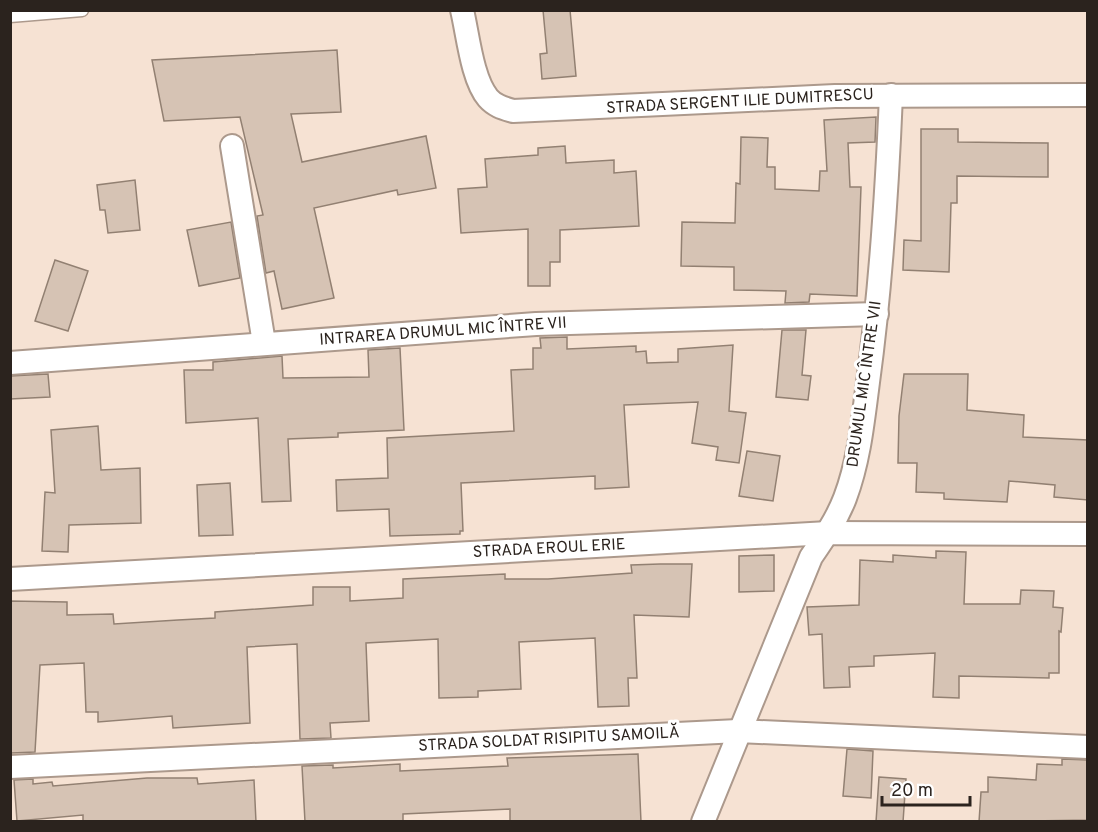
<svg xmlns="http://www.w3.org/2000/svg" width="1098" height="832" font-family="Overpass,sans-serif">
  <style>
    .building { fill: #d6c3b4; stroke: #928072; stroke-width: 1.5 }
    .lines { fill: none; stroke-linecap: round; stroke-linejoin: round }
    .service-casing { stroke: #ac998c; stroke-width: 15 }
    .minor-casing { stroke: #ac998c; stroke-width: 26 }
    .service { stroke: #fff; stroke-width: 12 }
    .minor { stroke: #fff; stroke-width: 22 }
    .labels { text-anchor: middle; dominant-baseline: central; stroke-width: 6; stroke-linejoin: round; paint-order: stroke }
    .street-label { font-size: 16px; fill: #2b231e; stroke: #fff }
  </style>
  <rect width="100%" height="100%" fill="#f6e2d3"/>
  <g class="building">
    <path d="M543,10H570L576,76L542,79L540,54L547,53Z"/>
    <path d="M337,50L341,112L291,114L302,162L426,136L436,188L398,195L397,190L314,208L334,298L282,309L274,271L266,273L257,216L263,215L240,117L164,121L152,60Z"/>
    <path d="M876,117L875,142L848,143L850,187H861L857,296L810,294L809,302L785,303L786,291L734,290V267L681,266L682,222L735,223L736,183L740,184L741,137L768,138L767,167H775V189L819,191L820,171H827L824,120Z"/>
    <path d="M921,129H958V142L1048,143V177L957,176V203H951L949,272L903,270L904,240L921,241Z"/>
    <path d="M565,146L566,163L614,160V173L636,171L639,226L560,230V262H550V286H528V229L461,233L458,189L487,187L485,159L538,155V148Z"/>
    <path d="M135,180L140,230L108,233L105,210H100L97,185Z"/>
    <path d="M231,222L240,278L199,286L187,230Z"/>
    <path d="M55,260L88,271L68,331L35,321Z"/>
    <path d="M782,330H806L802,375L811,376L808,400L776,397Z"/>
    <path d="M567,337V349L636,346V352L646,351L647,363L678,362V349L733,345L729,411L746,413L739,463L716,460L718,447L692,443L698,402L624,405L629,487L595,489V476L461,483L463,531H460V534L390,536L389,509L337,511L336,480L388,478L387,438L514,431L511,370L533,369V348H541L540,338Z"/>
    <path d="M400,348L404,430L338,433V437L288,439L291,501L262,502L258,418L186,423L184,370H213V362L282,356L283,378L369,377L368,350Z"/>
    <path d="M48,374L50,397L10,399V376Z"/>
    <path d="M904,374H968L967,410L1024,415L1023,437L1088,440V500L1054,497L1055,485L1009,481L1007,502L944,499V493L916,492L917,463H898L899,416Z"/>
    <path d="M98,426L101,470L140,468L141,523L69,525L68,552L42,551L45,492L55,493L51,430Z"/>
    <path d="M747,451L780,456L773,501L739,496Z"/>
    <path d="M230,483L233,535L199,536L197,485Z"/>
    <path d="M936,551L966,552L964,604H1020L1021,590L1054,591L1053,607L1063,608L1061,632L1059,631V673H1049V678L959,676V698L933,697L935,653L874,656V666L849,667L850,687L824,688L822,634L809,635L807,607L859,605L860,560L893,562V555L936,558Z"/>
    <path d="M774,555V591L739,592V556Z"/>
    <path d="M660,564H692L689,617L634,615L637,678H628L629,706L598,707L595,638L519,642L521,689L478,691V697L439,698L438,639L366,643L369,721L330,723L331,738L300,739L297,644L247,647L250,723L173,728L172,716L98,722V712H86L84,663L40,665L35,752L11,753L10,601L67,602V615L113,614L114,624L178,620L215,618V612L313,605V587H350V601L403,598V579L505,574V579H548L632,573L631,565Z"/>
    <path d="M847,749L873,751L871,798L843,796Z"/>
    <path d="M638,754L641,822H510V809L403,814V822H305L302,766L333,765V768L400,764V771L508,766L507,758Z"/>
    <path d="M1062,759L1088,760V820L979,822L981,792H988V777L1036,780L1037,764L1062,765Z"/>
    <path d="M879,777L906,779L903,822H876Z"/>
    <path d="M147,778H197L198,784L254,780L256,822H83V815L17,821L14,780L33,779V784L52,782L53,786Z"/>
  </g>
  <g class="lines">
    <defs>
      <path id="service" d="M10,16L82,10"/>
      <g id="minor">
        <path d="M462,10C468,35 472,79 488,98C495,106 503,108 513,111L835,96L1088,95"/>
        <path d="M232,146L264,343"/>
        <path d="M10,363L536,324L877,314"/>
        <path d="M10,579L828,533L1088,534"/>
        <path d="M10,767L738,731L1088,747"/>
        <path d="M703,822L811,557C824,538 837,519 845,498C859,461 863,421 868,382C881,287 887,191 891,95"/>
      </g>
    </defs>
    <use href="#service" class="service-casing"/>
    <use href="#minor" class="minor-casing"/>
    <use href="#service" class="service"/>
    <use href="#minor" class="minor"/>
  </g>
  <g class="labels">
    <g class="street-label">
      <text transform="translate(740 102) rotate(-3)">STRADA SERGENT ILIE DUMITRESCU</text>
      <text transform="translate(443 332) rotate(-4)">INTRAREA DRUMUL MIC ÎNTRE VII</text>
      <text transform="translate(865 384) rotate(-82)">DRUMUL MIC ÎNTRE VII</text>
      <text transform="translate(549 549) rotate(-3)">STRADA EROUL ERIE</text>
      <text transform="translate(549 740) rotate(-3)">STRADA SOLDAT RISIPITU SAMOILĂ</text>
    </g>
  </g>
  <rect width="1098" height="832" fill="none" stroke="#2b231e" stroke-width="24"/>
  <path d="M882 796v9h88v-9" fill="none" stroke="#2b231e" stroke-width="3"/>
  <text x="891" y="796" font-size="18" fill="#2b231e" stroke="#ffffff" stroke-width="4.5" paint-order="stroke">20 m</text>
</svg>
